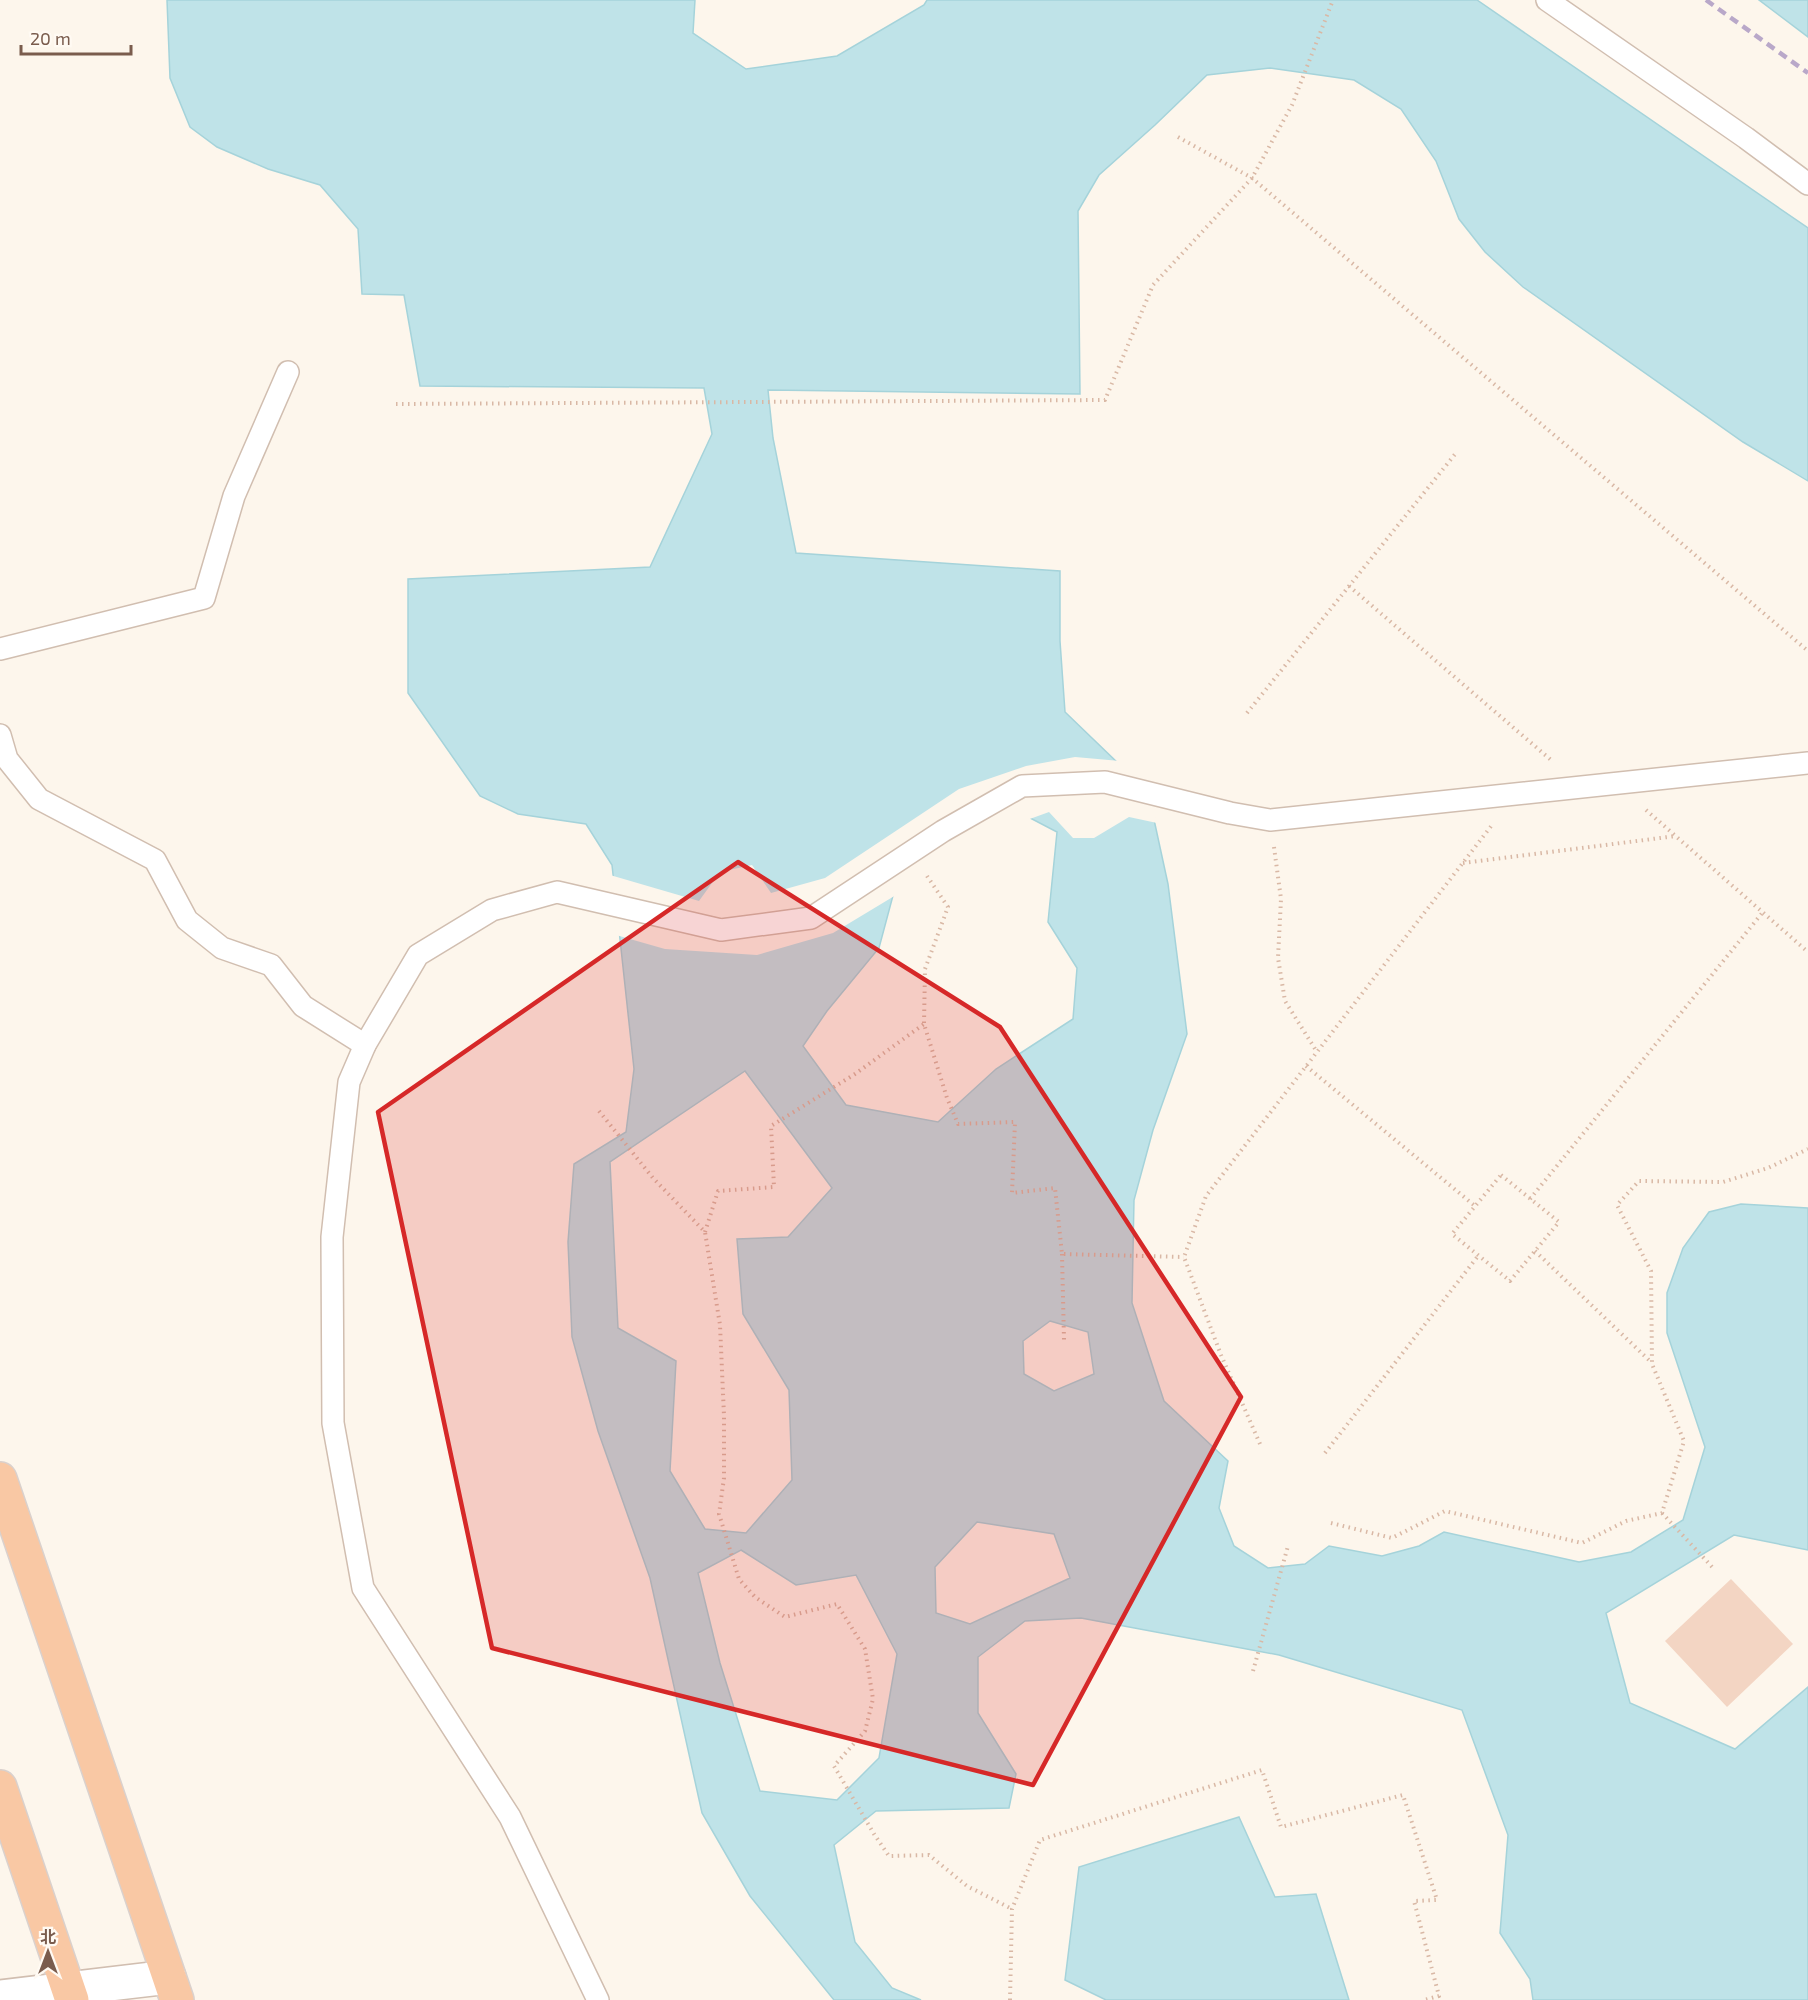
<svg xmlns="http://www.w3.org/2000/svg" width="1808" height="2000" font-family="'Exo 2','Noto Sans SC',sans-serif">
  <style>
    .water { fill: #bfe3e8; stroke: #a5d3da; stroke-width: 1.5; fill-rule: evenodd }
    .pier { fill: #fdf6ec }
    .building { fill: #f3d5c3 }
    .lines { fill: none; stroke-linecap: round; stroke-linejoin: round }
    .service-casing { stroke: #d1beb0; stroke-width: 24 }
    .minor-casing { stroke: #d1beb0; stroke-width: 36 }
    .trunk-casing { stroke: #dad1cd; stroke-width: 36 }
    .path { stroke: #d9b8a5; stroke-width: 4; stroke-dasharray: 1.5 4.5; stroke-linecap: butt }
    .service { stroke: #fff; stroke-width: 21 }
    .minor { stroke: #fff; stroke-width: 33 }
    .trunk { stroke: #f9c8a4; stroke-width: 33 }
    .rail { stroke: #b9a8c9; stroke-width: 4.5; stroke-dasharray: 9 6; stroke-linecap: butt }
    .marked { fill: #d62828; fill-opacity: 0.2; stroke: #d62828; stroke-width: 4.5; stroke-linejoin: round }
  </style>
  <rect width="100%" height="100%" fill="#fdf6ec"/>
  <g class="water">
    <path d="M167,0H695L693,33L746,69L837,56L924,5L927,0H1477L1808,228V481L1743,442L1523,287L1485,252L1459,219L1436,161L1401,109L1354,80L1270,68L1207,75L1155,125L1099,175L1078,211L1080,394L768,390L773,438L796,553L1060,571V641L1065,712L1148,792L1168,884L1187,1034L1153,1130L1134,1200L1132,1303L1164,1401L1228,1461L1219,1508L1234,1546L1268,1568L1305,1564L1329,1546L1382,1556L1419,1546L1444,1532L1579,1562L1631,1552L1683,1520L1705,1447L1667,1333V1293L1683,1248L1709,1212L1741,1204L1808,1208V1550L1734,1535L1606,1613L1630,1703L1735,1749L1808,1687V2000H1533L1530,1979L1500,1933L1508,1835L1462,1710L1279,1655L1081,1618L1025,1621L978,1657V1713L1016,1774L1009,1808L876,1811L834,1845L855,1942L892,1988L921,2000H834L750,1896L702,1813L650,1578L598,1431L572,1337L568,1242L574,1164L626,1132L634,1069L612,865L586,824L518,814L480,796L408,693V579L650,567L712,434L704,388L420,386L404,295L362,294L358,229L320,185L268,169L217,147L190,127L170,78ZM982,793L1057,832L1048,922L1077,968L1073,1019L996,1069L938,1122L846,1105L803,1046L827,1011L879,948L910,832ZM745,1071L832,1188L788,1237L737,1239L743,1314L789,1390L792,1480L746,1533L705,1529L670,1471L676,1361L618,1328L610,1162ZM1050,1321L1088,1332L1094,1374L1054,1391L1024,1374L1023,1341ZM977,1522L1054,1534L1070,1578L970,1624L936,1613L935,1567ZM741,1550L796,1585L856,1575L897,1654L879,1758L837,1800L760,1791L720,1663L698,1573Z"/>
    <path d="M1759,0H1808V37Z"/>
    <path d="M1239,1817L1275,1897L1316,1894L1349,2000H1106L1065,1980L1079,1867Z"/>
  </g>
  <path class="pier" d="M1075,757L1120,761L1150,791L1157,823L1129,817L1094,838H1073L1049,812L1027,820L982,797L913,834L896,895L833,933L757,955L665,949L616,935L610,875L699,901L720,872L752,865L771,893L825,878L959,789L1026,766Z"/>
  <path class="building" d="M1731,1579L1793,1644L1727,1707L1665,1641Z"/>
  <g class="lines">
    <defs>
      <g id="service">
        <path d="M1547,0L1746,138L1808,184"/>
        <path d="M0,649L204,598L234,496L288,372"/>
        <path d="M0,735L7,759L39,799L155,860L187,920L222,948L271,965L303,1006L365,1045"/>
        <path d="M598,2000L510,1817L363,1588L333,1423L332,1237L349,1082L365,1045L418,955L492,910L557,892L721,930L811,918L943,831L1022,786L1105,782L1230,813L1270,820L1808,763"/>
      </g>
      <path id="minor" d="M0,1997L169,1977"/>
      <g id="trunk">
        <path d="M0,1479L177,2000"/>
        <path d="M0,1787L72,2000"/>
      </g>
    </defs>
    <use href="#service" class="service-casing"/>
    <use href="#minor" class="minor-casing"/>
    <use href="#trunk" class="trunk-casing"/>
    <g class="path">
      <path d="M1178,137L1252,178L1808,651"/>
      <path d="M396,404L1105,400L1153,285L1252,178L1292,105L1333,0"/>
      <path d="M1349,586L1551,760"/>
      <path d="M1247,713L1456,453"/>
      <path d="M1646,810L1808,952"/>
      <path d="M1274,847L1281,899L1278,958L1285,1001L1317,1052"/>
      <path d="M1463,863L1676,836"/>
      <path d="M927,876L948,907L925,969L924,1024L947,1098L958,1124L1015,1122L1012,1193L1055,1188L1062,1254L1184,1257"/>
      <path d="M1306,1066L1475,1206"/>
      <path d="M599,1111L653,1178L705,1232L720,1325L724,1416V1478L719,1514L739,1579L755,1597L785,1617L837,1604L865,1649L873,1699L865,1731L834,1766L874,1834L889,1856L929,1855L967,1886L1012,1909"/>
      <path d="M1501,1175L1559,1222L1510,1281L1452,1234Z"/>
      <path d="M1530,1199L1763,912"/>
      <path d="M705,1232L718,1191L774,1187L771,1126L855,1074L924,1024"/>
      <path d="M1535,1251L1652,1363"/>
      <path d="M1062,1254L1064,1340"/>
      <path d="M1260,1444L1221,1355L1184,1257L1206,1196L1492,825"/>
      <path d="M1325,1453L1478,1256"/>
      <path d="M1662,1513L1714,1569"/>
      <path d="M1331,1523L1392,1538L1445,1511L1582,1543L1626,1521L1662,1513L1684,1441L1652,1364L1651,1271L1617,1205L1639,1181L1723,1182L1768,1168L1808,1149"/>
      <path d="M1253,1671L1288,1546"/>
      <path d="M1010,2000L1012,1909L1040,1840L1262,1770L1281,1827L1403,1795L1437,1900L1414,1901L1439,1996L1424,2000"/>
    </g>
    <use href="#service" class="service"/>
    <use href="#minor" class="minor"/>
    <use href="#trunk" class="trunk"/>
    <path class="rail" d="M1706,0L1808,73"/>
  </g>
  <path class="marked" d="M738,862L1000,1027L1241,1397L1033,1785L492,1648L378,1112Z"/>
  <g transform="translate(48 1952)" stroke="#fffaf3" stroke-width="4.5" paint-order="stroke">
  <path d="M0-4.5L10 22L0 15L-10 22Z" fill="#7a5c4d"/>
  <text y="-9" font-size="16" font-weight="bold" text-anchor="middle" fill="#7a5c4d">北</text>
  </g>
  <path d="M21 45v9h110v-9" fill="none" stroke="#7a5c4d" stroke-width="3"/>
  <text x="30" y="45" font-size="18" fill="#7a5c4d" stroke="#fffaf3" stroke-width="4.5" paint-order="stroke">20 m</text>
</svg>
